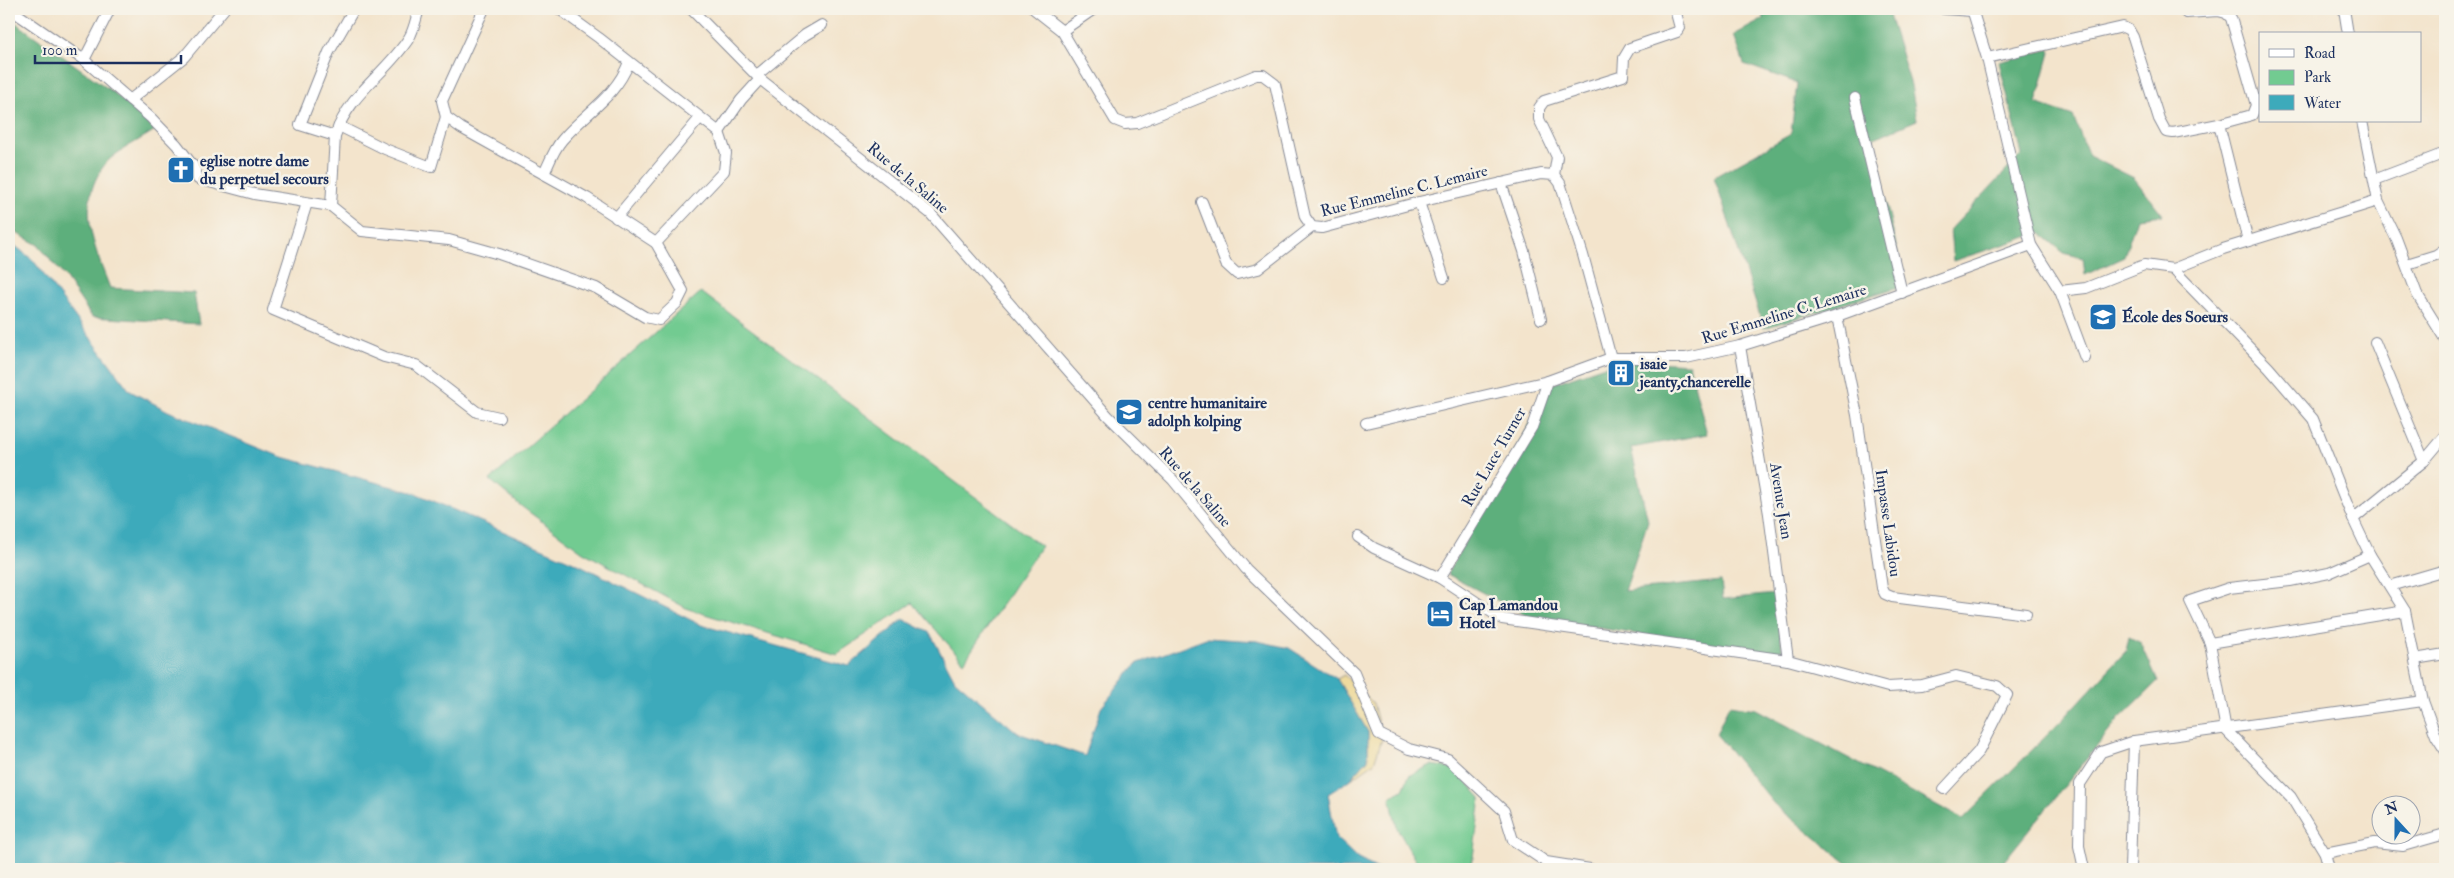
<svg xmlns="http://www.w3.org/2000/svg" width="2454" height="878" font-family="'IM FELL Double Pica',serif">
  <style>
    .green { fill: #72cb91; stroke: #467d78 }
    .forest { fill: #5daf7b; stroke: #3c6f6c }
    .sand { fill: #eeda9e; stroke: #84847e }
    .water { fill: #3daabb; stroke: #2c6c8c }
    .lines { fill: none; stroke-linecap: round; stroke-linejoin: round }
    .minor-casing { stroke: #878a95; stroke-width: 12 }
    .minor { stroke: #fff; stroke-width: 10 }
    .labels { text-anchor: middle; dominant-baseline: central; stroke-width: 5; stroke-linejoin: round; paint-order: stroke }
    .poi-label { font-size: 16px; font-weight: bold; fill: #1b2f5e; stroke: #f7f3e8; text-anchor: start }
    .street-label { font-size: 16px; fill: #1b2f5e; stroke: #f7f3e8 }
  </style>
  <rect width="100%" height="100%" fill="#f7f3e8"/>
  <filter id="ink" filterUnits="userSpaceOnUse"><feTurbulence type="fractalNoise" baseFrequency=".02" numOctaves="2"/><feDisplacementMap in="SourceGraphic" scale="10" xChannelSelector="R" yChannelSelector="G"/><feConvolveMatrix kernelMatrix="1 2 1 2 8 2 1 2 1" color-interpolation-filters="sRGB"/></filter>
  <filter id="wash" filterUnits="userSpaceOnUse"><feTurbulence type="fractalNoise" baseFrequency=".0096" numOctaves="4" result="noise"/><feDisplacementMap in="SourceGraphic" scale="20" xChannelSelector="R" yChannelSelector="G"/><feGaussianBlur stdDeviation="1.12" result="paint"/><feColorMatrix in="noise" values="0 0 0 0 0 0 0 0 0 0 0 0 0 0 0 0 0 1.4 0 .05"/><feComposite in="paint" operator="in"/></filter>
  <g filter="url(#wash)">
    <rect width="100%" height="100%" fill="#f3e4cc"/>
    <g class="green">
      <path d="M701,292L1041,546L964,662L912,603L837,654L688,609L583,552L521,506L490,480Z"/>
      <path d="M1431,765L1456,769L1481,798L1472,864L1470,869H1420L1397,828L1390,797L1403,790L1409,776Z"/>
    </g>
    <g class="forest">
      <path d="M1762,9H1814L1816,13L1835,9H1887L1911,85L1917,120L1872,139L1905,285L1764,328L1714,177L1791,134L1797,83L1744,64L1734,35L1764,19Z"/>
      <path d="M9,18L117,95L155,130C142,139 117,151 107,162C74,201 94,247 110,288L194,293L199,324L92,317L65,277L38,245L9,229Z"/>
      <path d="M2051,49L2036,103L2073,116L2089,156L2134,178L2163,215L2137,218L2124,257L2085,275L2083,258L2064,253L2040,233L1953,261L1950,230L2022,154L1999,62Z"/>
      <path d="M1622,360L1689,364L1707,434L1631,448L1648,521L1625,591L1721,581L1723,599L1776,594L1783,657L1529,617L1447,574L1552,384Z"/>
      <path d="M2129,637L2141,643L2158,681L2119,719L2004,861L2008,869H1854L1774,804L1716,734L1729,705L1756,709L1963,819L2066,716L2126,651Z"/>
    </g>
    <path class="sand" d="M1344,675L1373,703L1382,739L1374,763L1350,780L1368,759V732L1337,679Z"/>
    <path class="water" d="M9,241L33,260L130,391L168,411L279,456L415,493L578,564L701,625L849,666L903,619L930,633L955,680L1018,733L1085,756L1101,708L1136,664L1206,638L1257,641L1289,648L1337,679L1368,732V759L1350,780L1328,794L1336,838L1358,859L1378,869H9Z"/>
  </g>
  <g filter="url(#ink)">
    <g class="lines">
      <defs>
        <g id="minor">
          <path d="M10,9L84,60L151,118L177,145L194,167L198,179L254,194L331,206"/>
          <path d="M419,9C416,18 414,30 409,38C386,74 349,93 335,136L331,206L362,231L449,240L499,254L596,288L645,317L659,320L677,303L683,291L656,243L587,198L461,128L446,117L442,101L484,9"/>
          <path d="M559,9L599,38L719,132L726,153L724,171L656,243"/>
          <path d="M691,9L760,79L930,213L1108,416L1173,480L1246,569L1354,673L1379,734L1409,749L1448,759L1504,811L1513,840L1546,862L1590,869"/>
          <path d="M1034,9L1062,31L1115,120L1125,124L1137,123L1256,75H1263L1275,84L1305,217L1312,227L1322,228L1419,202L1541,174L1554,175L1560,183L1583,255L1611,358H1686L1740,346L1837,316L2031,245"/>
          <path d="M1944,9L1972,11"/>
          <path d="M1972,9L1987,58L2031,245L2060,291L2085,358"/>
          <path d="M2344,9L2348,34"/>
          <path d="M1062,31L1094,9"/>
          <path d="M1987,58L2123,27L2129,30L2133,37L2159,119L2166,132L2173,133L2219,124L2252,115L2256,105L2231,18L2226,13L2218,11L2186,13"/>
          <path d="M84,60L110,9"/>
          <path d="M757,75L805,35L822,25"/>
          <path d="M1855,98L1902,293"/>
          <path d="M130,100L184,57L224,9"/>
          <path d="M2362,121L2378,201L2396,238L2417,294L2445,339"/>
          <path d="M2219,124L2248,241"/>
          <path d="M339,126L385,149L431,167L446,117"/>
          <path d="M719,132L741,100L760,79"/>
          <path d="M335,136L300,125L329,52L354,9"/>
          <path d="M544,174C549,163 554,149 562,140C585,113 616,97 629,62"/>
          <path d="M1554,175L1557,157L1539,119V108L1544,101L1623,76L1624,58L1630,48L1677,32L1680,28L1675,9"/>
          <path d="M2374,180L2445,153"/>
          <path d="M1501,183L1524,251L1541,319"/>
          <path d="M1202,202L1226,264L1237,274L1258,269L1312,227"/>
          <path d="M1419,202L1444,278"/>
          <path d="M307,203L273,310L384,357L416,365L477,412L499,417"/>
          <path d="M616,218L700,118"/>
          <path d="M2407,264L2436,255L2445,249"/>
          <path d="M2173,269L2223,249L2378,201"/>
          <path d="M2060,291L2086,288L2144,265L2173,269L2269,368L2313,419L2353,519L2370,555L2405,611L2423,701L2436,736L2445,750"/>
          <path d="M1837,316L1857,415L1882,588L1885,594L1892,597L2026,614"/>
          <path d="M2375,342L2424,461"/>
          <path d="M1740,346L1769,514L1788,660"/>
          <path d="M1366,423L1548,381"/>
          <path d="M2353,519L2424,461L2445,436"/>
          <path d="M1358,537L1374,548L1440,578L1502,619L1788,660L1888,687L1922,685L1956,676L1997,686L2007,695L1979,751L1944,789"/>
          <path d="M1440,578L1532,427L1548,381L1611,358"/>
          <path d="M2390,586L2445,570"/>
          <path d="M2210,643L2405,611"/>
          <path d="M2415,659L2445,654"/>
          <path d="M2325,853L2375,843L2403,846L2445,834"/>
          <path d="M2084,869L2079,846L2080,784L2101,752L2134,741"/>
          <path d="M2130,869L2134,741L2423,701"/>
          <path d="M2329,869L2325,853L2291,797L2226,730L2210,643L2190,601L2229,588L2290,581L2329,573L2370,555"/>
        </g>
      </defs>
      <use href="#minor" class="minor-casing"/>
      <use href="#minor" class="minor"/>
    </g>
  </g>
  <defs>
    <symbol id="church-square" viewBox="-11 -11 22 22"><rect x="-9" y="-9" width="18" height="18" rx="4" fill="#1f6fb2" stroke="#f7f3e8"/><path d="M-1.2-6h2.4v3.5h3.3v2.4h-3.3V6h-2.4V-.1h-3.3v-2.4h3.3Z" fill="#fff"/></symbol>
    <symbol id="school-square" viewBox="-11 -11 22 22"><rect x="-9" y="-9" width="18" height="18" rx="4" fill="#1f6fb2" stroke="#f7f3e8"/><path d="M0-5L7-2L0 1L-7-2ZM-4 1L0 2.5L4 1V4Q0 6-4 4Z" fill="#fff"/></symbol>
    <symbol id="building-square" viewBox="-11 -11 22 22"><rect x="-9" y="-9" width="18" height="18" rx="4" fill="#1f6fb2" stroke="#f7f3e8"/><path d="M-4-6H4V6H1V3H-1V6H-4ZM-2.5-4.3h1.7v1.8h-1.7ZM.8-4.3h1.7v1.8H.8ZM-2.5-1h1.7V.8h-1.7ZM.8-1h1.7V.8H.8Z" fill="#fff"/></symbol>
    <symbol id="university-square" viewBox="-11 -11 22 22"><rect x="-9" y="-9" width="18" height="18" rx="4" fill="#1f6fb2" stroke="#f7f3e8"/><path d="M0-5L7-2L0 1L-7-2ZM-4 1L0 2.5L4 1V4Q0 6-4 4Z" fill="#fff"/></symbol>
    <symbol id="hotel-square" viewBox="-11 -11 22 22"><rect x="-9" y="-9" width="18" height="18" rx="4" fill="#1f6fb2" stroke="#f7f3e8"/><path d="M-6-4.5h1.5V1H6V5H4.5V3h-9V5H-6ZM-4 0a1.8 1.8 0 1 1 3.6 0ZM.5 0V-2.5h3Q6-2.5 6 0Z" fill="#fff"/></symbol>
  </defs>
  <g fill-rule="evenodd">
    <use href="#church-square" x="165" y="154" width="32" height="32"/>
    <use href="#school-square" x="2087" y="301" width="32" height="32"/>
    <use href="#building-square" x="1605" y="357" width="32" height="32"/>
    <use href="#university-square" x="1113" y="396" width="32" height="32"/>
    <use href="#hotel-square" x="1424" y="598" width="32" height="32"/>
  </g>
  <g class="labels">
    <g class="poi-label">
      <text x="200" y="161">eglise notre dame<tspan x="200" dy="18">du perpetuel secours</tspan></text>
      <text x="2122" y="317">École des Soeurs</text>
      <text x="1640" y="364">isaie<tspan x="1640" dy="18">jeanty,chancerelle</tspan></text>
      <text x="1148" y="403">centre humanitaire<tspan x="1148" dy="18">adolph kolping</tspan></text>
      <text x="1459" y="605">Cap Lamandou<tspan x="1459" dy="18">Hotel</tspan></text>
    </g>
    <g class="street-label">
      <text transform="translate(908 178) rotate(40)">Rue de la Saline</text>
      <text transform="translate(1404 191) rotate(-14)">Rue Emmeline C. Lemaire</text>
      <text transform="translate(1784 314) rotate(-17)">Rue Emmeline C. Lemaire</text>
      <text transform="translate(1494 457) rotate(-60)">Rue Luce Turner</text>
      <text transform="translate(1195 487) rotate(49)">Rue de la Saline</text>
      <text transform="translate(1781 501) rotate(81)">Avenue Jean</text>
      <text transform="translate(1888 523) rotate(82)">Impasse Labidou</text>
    </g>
  </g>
  <rect width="2454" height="878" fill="none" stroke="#f7f3e8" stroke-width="30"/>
  <rect x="2259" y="32" width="162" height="90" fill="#f7f3e8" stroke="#9fa5b1"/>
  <rect x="2269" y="49" width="25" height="8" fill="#ffffff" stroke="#9fa5b1"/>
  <text x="2304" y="58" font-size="15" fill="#1b2f5e">Road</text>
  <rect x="2269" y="70" width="25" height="15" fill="#72cb91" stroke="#9fa5b1"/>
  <text x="2304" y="82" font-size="15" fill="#1b2f5e">Park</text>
  <rect x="2269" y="95" width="25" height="15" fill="#3daabb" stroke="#9fa5b1"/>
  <text x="2304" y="108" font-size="15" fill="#1b2f5e">Water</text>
  <g transform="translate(2396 820) rotate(339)"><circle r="24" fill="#f7f3e8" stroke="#9fa5b1"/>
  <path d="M0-4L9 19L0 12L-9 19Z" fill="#1f6fb2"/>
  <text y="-8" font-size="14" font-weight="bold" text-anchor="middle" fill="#1b2f5e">N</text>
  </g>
  <path d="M35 55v8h146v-8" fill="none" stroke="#1b2f5e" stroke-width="2.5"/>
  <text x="42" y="55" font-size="15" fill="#1b2f5e" stroke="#f7f3e8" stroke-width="4" paint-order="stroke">100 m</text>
</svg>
